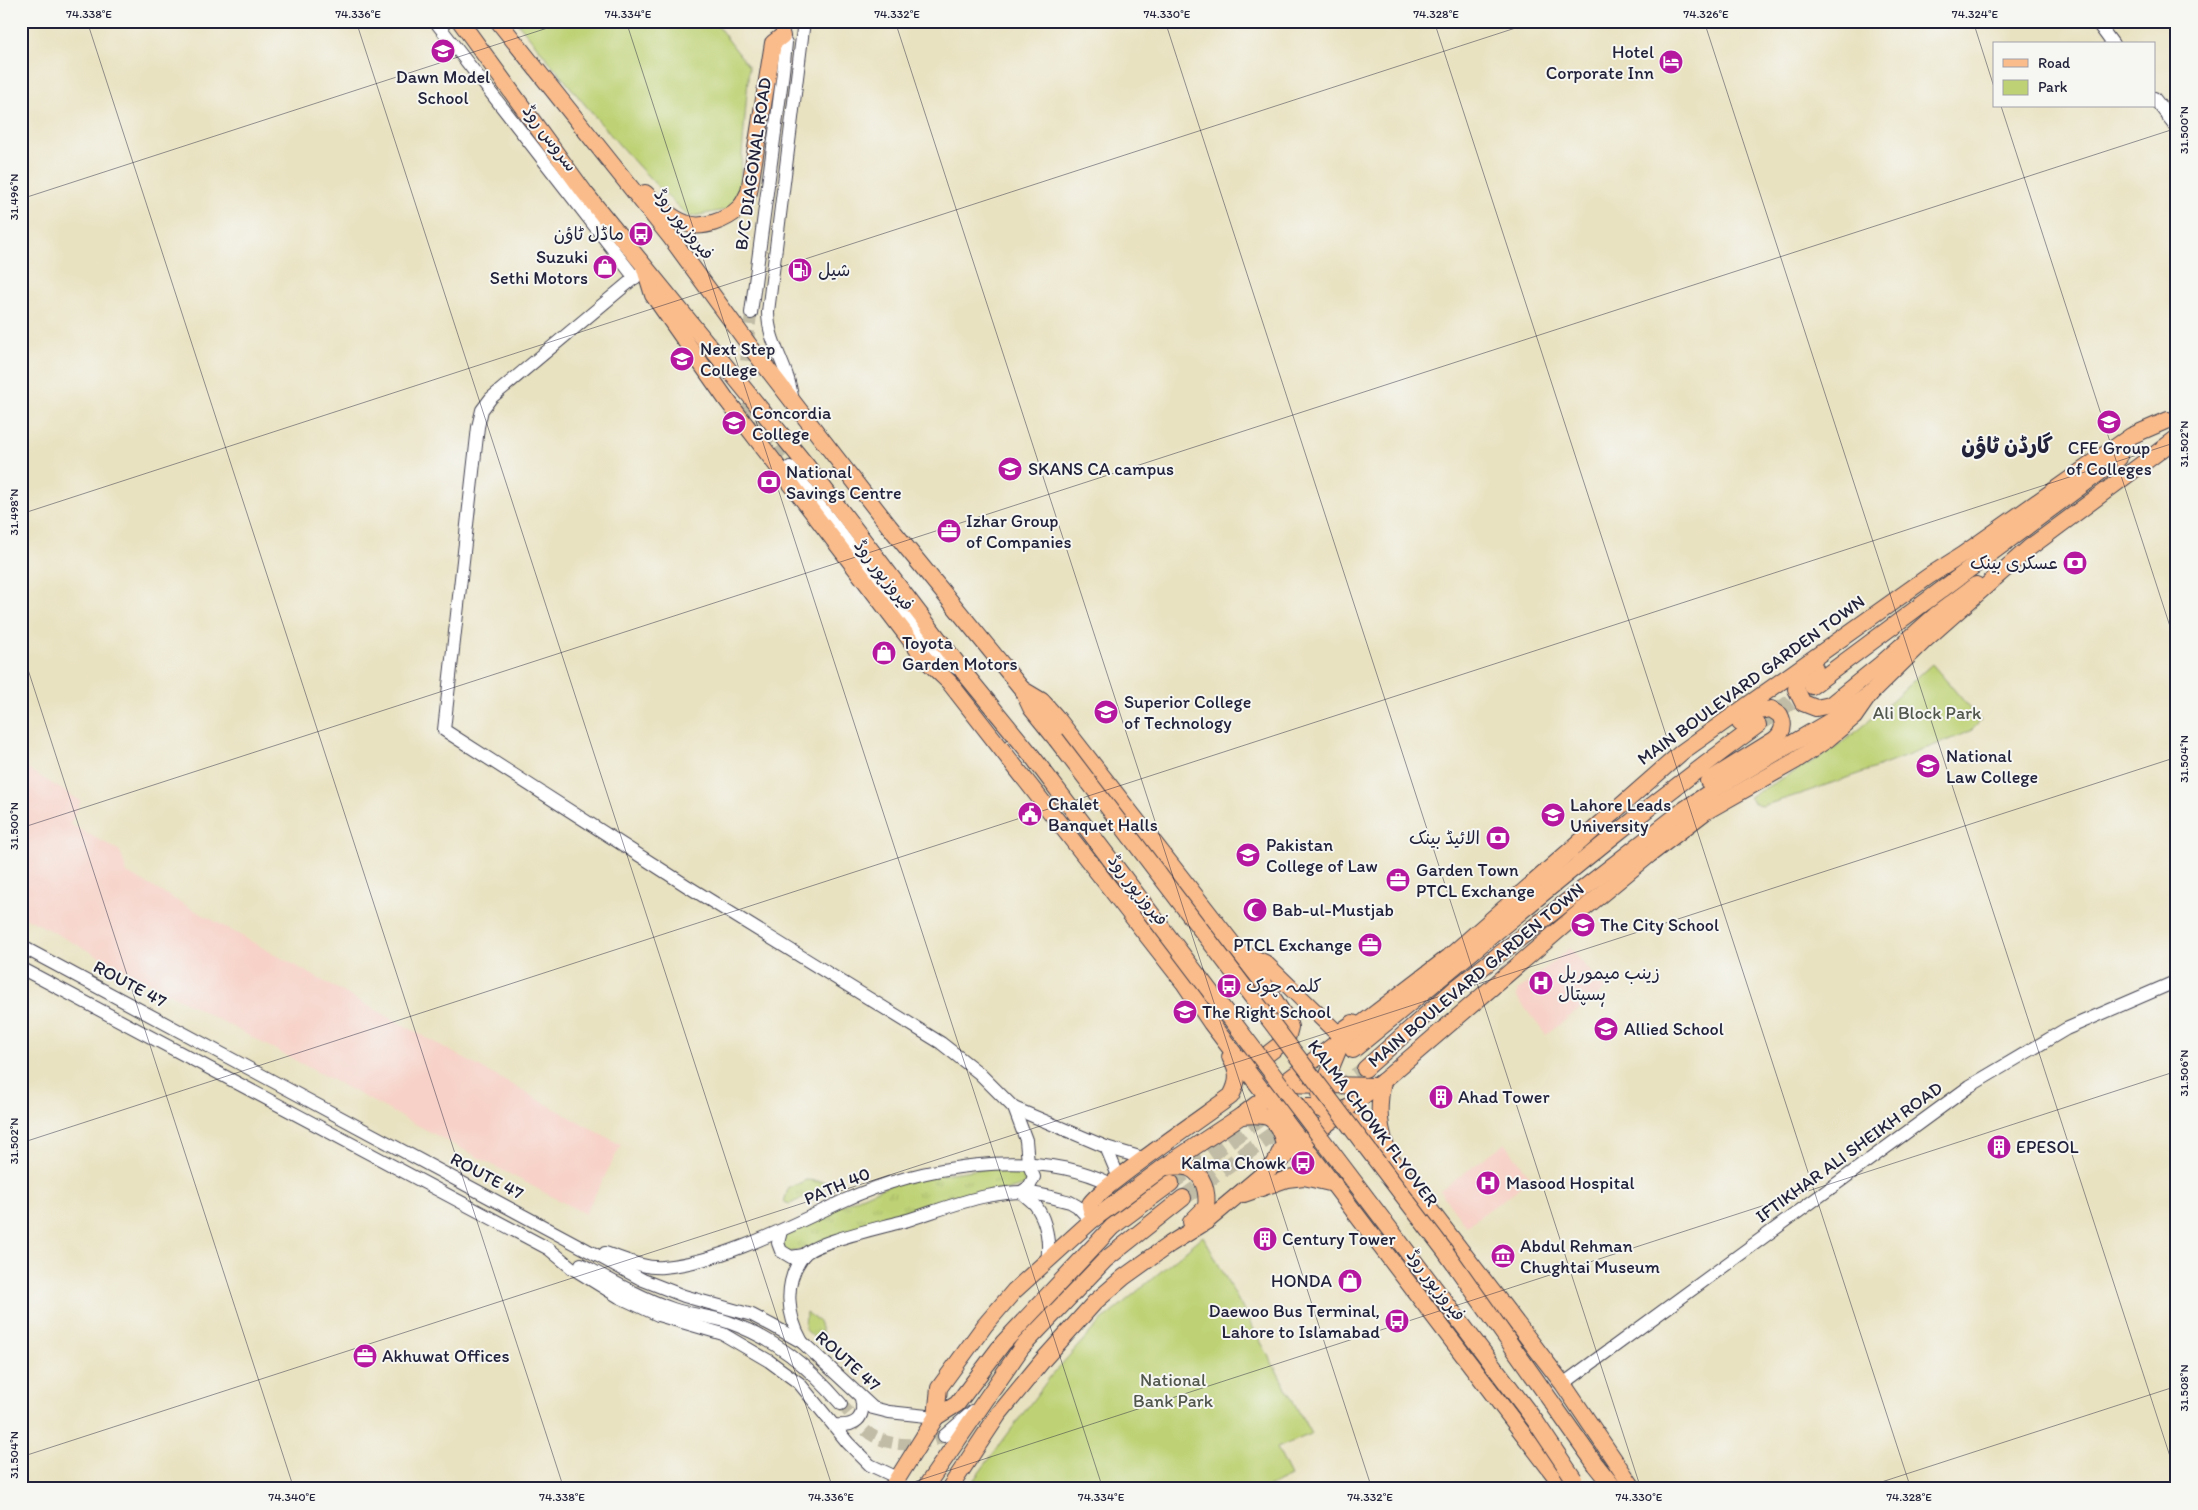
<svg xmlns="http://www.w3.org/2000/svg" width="2198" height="1510" font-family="Itim,'Playpen Sans Arabic',sans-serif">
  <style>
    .built { fill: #f7d1c7 }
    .grass { fill: url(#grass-tufts); stroke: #707a58 }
    .park { fill: #bed275; stroke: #707a58 }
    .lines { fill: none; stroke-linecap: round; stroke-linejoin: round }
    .minor-tunnel { stroke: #c1bca6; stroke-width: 12; stroke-dasharray: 12 6; stroke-linecap: butt }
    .major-tunnel { stroke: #c1bca6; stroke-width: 16; stroke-dasharray: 16 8; stroke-linecap: butt }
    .minor-casing { stroke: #403f4f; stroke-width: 14 }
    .major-casing { stroke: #403f4f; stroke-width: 18 }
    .minor { stroke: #fff; stroke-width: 12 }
    .major { stroke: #fabc8b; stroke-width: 16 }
    .major-bridge-casing { stroke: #403f4f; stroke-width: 18; stroke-linecap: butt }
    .major-bridge { stroke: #fabc8b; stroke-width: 16 }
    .ticks { fill: none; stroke: #22223b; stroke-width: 1; stroke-opacity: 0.45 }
    .labels { text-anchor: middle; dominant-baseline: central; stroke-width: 4; stroke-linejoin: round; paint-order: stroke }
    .poi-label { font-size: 18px; fill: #22223b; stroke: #f6f6f2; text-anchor: start }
    .street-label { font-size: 18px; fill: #22223b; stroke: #f6f6f2 }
    .park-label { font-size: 18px; fill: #51574c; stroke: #f6f6f2 }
    .district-label { font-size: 22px; font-weight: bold; fill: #22223b; stroke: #f6f6f2 }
    .neatline { fill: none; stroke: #22223b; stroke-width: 2 }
    .ticks-label { font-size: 12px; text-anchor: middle; fill: #22223b }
  </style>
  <defs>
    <pattern id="grass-tufts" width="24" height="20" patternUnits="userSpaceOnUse" patternTransform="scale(1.25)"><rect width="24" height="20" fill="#bed275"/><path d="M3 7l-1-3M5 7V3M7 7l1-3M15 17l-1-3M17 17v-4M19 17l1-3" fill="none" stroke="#a3b466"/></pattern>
  </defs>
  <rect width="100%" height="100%" fill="#f6f6f2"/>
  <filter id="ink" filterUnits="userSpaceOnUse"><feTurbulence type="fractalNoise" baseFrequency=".02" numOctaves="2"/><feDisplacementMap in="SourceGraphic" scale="10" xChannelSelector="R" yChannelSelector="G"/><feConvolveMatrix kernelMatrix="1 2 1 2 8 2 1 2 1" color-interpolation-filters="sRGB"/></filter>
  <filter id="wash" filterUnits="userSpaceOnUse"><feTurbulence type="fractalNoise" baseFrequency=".0096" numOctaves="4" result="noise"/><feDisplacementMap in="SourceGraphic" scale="20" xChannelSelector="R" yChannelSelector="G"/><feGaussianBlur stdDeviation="1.12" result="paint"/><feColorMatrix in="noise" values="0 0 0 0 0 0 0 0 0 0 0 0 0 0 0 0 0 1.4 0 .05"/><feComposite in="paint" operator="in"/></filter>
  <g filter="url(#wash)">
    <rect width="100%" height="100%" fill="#e9e2c1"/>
    <g class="built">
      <path d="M21,765L81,801L70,824L120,851L127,873L621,1145L585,1214L21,915Z"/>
      <path d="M1570,948L1606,989L1546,1035L1517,998V991Z"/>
      <path d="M1505,1143L1532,1179L1466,1226L1440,1191Z"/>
    </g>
    <g class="grass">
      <path d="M1028,1163L1033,1183L784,1254L781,1231L903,1179Z"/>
      <path d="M806,1180L829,1182L830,1185L790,1204L784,1202L788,1189Z"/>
      <path d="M806,1312L819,1321L823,1335L820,1340H817L805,1329Z"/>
    </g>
    <g class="park">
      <path d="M516,21H714L749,67L739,192L730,209L689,217C625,158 572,88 516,21Z"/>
      <path d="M1932,664L1981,721L1971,731L1881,766L1800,794L1762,806L1753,802L1749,797L1831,751L1861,728Z"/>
      <path d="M1203,1236L1311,1434L1277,1448L1291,1476L1264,1489H967L1050,1377L1097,1325Z"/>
    </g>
  </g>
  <g filter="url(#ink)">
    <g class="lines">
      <g class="minor-tunnel">
        <path d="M751,313C749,338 741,382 749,406C757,428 776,448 790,467"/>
        <path d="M841,1404C849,1412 856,1422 865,1430C884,1448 922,1448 944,1436"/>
      </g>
      <g class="major-tunnel">
        <path d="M1758,725L1809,689"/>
        <path d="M1336,1090L1365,1069"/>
        <path d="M1171,1183L1270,1111"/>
        <path d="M1183,1198L1314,1105"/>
      </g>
      <defs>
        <g id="minor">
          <path d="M435,21L635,278"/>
          <path d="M2096,21L2113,44"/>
          <path d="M2154,98L2177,128"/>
          <path d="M645,269L491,398L482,410L478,427L444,730L687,886L941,1043L979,1073L1014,1108L1106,1147L1146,1159"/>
          <path d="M751,313L783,72L786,43L782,36L784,21"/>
          <path d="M793,400C791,392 790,384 787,376C780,355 768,336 768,312L804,21"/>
          <path d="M790,467L885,591L941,657L956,668"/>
          <path d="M21,946L643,1280L684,1296L752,1315L773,1326L802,1342L873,1408L889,1412L936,1417"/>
          <path d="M21,968L549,1249L572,1268L619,1297L658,1315L723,1334L769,1361L799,1383L848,1443L870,1465L898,1478"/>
          <path d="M1014,1108L1026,1140L1028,1163L1034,1177L1029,1187L1021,1192C1026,1197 1032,1201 1036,1206C1047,1222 1050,1243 1047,1261"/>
          <path d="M1106,1147L1119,1178"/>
          <path d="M781,1231L778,1243L781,1251L791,1257L804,1255"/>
          <path d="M605,1253C622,1258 644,1269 663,1267C722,1262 790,1226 843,1201C919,1166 1034,1146 1111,1184"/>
          <path d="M581,1264C610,1280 641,1298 673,1309C691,1315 710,1316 728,1322C776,1339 808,1366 841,1404"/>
          <path d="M802,1342C787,1315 783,1283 803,1256C814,1241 890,1226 911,1219C936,1211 961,1201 987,1196C998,1194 1011,1192 1022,1192C1038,1193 1055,1198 1070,1202L1077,1206L1091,1221"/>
          <path d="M1563,1384L1970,1086L2066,1029L2177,981"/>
          <path d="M834,1425C855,1427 866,1419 861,1398"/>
          <path d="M944,1436L973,1411"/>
        </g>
        <g id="major">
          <path d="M460,21L585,193L807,466L966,675L1032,756"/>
          <path d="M498,21L671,238L752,349L889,526L1022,689L1031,708L1056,739"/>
          <path d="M645,193C657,204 669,217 685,223C702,230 727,220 739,208C744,204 746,197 749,192L773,43L782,36"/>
          <path d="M645,269L653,295L726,399L924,658L949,682L1184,983L1211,1023L1302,1143L1565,1489"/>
          <path d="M1815,668L1798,681L1796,689L1803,703L1816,708L1830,705L1881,664L1936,615L1976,585"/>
          <path d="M1812,686L2119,458"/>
          <path d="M1022,689L1042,701L1057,718L1264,984L1288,1021L1290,1027L1287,1039L1260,1060L1248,1057"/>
          <path d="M1708,781L1774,740C1783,733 1785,725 1780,715L1771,709L1755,712L1740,723"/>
          <path d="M1241,952L1265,963L1336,1032H1340L1353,1023"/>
          <path d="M1353,1050C1487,941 1618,827 1758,725"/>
          <path d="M1365,1069L1456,988L1685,809L1716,788L1832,720L1870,694L1925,640L2029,548L2177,438"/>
          <path d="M1383,1081C1377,1110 1379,1128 1389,1156L1563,1384L1634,1489"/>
          <path d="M1279,1084L1376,1086"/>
          <path d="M1320,1094L1342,1041"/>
          <path d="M1285,1107H1315L1356,1123L1385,1153"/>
          <path d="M1241,1116C1269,1113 1276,1116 1284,1143L1276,1161"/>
          <path d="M1164,1167C1172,1167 1182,1165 1189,1168C1204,1174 1208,1193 1206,1207L1191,1222"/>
          <path d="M1244,1194L1287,1179L1304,1177L1334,1184"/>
          <path d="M1095,1218C1093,1214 1089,1208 1090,1204C1095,1191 1211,1111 1231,1096C1239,1081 1239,1072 1230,1057"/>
          <path d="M936,1417L957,1404L1003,1343L1112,1227L1171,1183"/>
          <path d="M1596,1465L1615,1489"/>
          <path d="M891,1489L936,1417L939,1388L985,1325L1014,1291L1091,1221L1164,1167L1241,1116L1449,957L1682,752L1929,576L1962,555L2131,436L2168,420"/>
          <path d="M924,1489L1022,1347L1105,1260L1183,1198"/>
          <path d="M949,1489L998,1415L1043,1360L1095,1302L1124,1277L1170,1244L1207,1221L1276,1163L1383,1081L1574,917L1649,855L1705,812L1795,761L1828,739L1854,717L1870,694"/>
        </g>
      </defs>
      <use href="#minor" class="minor-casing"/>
      <use href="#major" class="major-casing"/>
      <use href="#minor" class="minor"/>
      <use href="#major" class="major"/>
      <defs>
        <g id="major-bridge">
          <path d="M1056,739L1445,1251L1596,1465"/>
          <path d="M1032,756L1536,1422L1574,1479"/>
        </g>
      </defs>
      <use href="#major-bridge" class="major-bridge-casing"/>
      <use href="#major-bridge" class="major-bridge"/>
    </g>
  </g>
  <path class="ticks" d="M87,21L564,1489M356,21L833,1489M626,21L1103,1489M895,21L1372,1489M1165,21L1641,1489M1434,21L1911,1489M1704,21L2177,1478M1973,21L1994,87M2001,106L2177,648M21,199L569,21M21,514L1537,21M21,648L294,1489M21,828L2177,128M21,1143L2177,442M21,1457L2177,757M21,1478L25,1489M892,1489L2177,1071M1860,1489L2177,1386"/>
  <defs>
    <symbol id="school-disc" viewBox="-11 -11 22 22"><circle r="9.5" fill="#b5179e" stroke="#f6f6f2"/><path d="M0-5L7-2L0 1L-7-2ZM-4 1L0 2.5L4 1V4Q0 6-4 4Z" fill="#fff"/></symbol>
    <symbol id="hotel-disc" viewBox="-11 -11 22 22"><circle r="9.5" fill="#b5179e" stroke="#f6f6f2"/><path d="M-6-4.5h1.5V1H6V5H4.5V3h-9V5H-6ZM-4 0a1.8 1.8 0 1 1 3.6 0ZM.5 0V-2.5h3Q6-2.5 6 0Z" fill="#fff"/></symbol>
    <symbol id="bus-disc" viewBox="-11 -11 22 22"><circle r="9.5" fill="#b5179e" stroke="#f6f6f2"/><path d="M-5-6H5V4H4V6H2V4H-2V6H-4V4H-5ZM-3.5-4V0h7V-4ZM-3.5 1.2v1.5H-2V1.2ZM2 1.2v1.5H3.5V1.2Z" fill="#fff"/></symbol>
    <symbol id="shop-disc" viewBox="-11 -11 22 22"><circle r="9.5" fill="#b5179e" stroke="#f6f6f2"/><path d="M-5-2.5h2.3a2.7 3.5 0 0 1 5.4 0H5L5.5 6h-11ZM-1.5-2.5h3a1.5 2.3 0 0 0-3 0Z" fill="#fff"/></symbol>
    <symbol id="fuel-disc" viewBox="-11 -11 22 22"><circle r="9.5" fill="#b5179e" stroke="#f6f6f2"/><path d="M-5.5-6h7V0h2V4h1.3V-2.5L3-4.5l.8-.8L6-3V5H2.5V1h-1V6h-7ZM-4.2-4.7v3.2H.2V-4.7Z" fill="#fff"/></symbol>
    <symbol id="university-disc" viewBox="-11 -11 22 22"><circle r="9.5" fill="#b5179e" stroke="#f6f6f2"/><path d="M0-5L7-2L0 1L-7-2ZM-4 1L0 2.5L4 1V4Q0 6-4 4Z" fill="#fff"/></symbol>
    <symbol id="bank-disc" viewBox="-11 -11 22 22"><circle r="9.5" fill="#b5179e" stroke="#f6f6f2"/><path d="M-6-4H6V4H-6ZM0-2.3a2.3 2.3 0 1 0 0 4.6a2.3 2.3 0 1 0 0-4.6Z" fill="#fff"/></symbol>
    <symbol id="office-disc" viewBox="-11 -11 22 22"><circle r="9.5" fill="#b5179e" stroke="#f6f6f2"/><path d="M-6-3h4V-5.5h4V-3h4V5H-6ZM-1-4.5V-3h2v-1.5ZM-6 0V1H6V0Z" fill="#fff"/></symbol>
    <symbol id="civic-disc" viewBox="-11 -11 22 22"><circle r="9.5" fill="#b5179e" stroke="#f6f6f2"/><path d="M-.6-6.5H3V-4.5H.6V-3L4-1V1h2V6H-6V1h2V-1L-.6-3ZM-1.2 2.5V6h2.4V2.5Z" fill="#fff"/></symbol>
    <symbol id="mosque-disc" viewBox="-11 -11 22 22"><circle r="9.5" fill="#b5179e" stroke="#f6f6f2"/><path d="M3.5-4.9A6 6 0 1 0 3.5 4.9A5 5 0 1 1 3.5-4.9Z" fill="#fff"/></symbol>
    <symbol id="hospital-disc" viewBox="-11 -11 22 22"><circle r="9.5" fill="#b5179e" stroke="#f6f6f2"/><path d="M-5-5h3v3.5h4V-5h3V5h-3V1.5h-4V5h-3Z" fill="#fff"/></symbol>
    <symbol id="building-disc" viewBox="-11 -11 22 22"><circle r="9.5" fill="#b5179e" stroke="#f6f6f2"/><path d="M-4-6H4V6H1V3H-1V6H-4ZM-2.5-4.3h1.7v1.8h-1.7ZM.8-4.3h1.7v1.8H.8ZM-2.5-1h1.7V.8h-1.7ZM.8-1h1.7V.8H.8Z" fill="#fff"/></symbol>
    <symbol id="museum-disc" viewBox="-11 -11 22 22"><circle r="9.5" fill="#b5179e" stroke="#f6f6f2"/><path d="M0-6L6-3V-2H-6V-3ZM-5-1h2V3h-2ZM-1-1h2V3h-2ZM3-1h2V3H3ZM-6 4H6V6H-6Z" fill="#fff"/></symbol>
  </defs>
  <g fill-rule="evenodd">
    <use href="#school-disc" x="429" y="37" width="28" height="28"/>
    <use href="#hotel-disc" x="1657" y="48" width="28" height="28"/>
    <use href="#bus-disc" x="627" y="220" width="28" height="28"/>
    <use href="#shop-disc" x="591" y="253" width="28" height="28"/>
    <use href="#fuel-disc" x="786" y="256" width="28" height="28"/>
    <use href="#university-disc" x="668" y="345" width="28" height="28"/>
    <use href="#university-disc" x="2095" y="408" width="28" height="28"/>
    <use href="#university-disc" x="720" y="409" width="28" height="28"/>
    <use href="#school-disc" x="996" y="455" width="28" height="28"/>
    <use href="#bank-disc" x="755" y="468" width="28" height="28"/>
    <use href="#office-disc" x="935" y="517" width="28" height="28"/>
    <use href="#bank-disc" x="2061" y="549" width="28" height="28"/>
    <use href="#shop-disc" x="870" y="639" width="28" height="28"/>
    <use href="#university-disc" x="1092" y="698" width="28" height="28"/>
    <use href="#university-disc" x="1914" y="752" width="28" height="28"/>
    <use href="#civic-disc" x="1016" y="800" width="28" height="28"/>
    <use href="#university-disc" x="1539" y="801" width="28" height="28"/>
    <use href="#bank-disc" x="1484" y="824" width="28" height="28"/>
    <use href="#university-disc" x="1234" y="841" width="28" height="28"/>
    <use href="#office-disc" x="1384" y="866" width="28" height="28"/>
    <use href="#mosque-disc" x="1241" y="896" width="28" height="28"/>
    <use href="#school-disc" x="1569" y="911" width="28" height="28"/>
    <use href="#office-disc" x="1356" y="931" width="28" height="28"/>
    <use href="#hospital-disc" x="1527" y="969" width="28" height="28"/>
    <use href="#bus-disc" x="1215" y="972" width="28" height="28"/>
    <use href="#school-disc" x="1171" y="998" width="28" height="28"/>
    <use href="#school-disc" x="1592" y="1015" width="28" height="28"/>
    <use href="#building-disc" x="1427" y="1083" width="28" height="28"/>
    <use href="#building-disc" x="1985" y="1133" width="28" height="28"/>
    <use href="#bus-disc" x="1289" y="1149" width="28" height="28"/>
    <use href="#hospital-disc" x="1474" y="1169" width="28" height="28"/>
    <use href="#building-disc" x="1251" y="1225" width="28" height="28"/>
    <use href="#museum-disc" x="1489" y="1242" width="28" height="28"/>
    <use href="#shop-disc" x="1336" y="1267" width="28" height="28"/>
    <use href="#bus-disc" x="1383" y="1307" width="28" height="28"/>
    <use href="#office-disc" x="351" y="1342" width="28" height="28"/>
  </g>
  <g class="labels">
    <g class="poi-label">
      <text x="1654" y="52" text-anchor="end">Hotel<tspan x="1654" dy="21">Corporate Inn</tspan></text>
      <text x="443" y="77" text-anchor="middle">Dawn Model<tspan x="443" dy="21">School</tspan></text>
      <text x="624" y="234" text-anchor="end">ماڈل ٹاؤن</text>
      <text x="588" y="257" text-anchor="end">Suzuki<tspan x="588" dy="21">Sethi Motors</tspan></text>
      <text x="818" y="270">شیل</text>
      <text x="700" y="349">Next Step<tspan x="700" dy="21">College</tspan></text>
      <text x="752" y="413">Concordia<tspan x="752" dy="21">College</tspan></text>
      <text x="2109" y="448" text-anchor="middle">CFE Group<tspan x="2109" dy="21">of Colleges</tspan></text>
      <text x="1028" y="469">SKANS CA campus</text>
      <text x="786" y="472">National<tspan x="786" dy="21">Savings Centre</tspan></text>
      <text x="966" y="521">Izhar Group<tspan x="966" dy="21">of Companies</tspan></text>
      <text x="2058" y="563" text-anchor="end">عسکری بینک</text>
      <text x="902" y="643">Toyota<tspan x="902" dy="21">Garden Motors</tspan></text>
      <text x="1124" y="702">Superior College<tspan x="1124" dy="21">of Technology</tspan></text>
      <text x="1946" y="756">National<tspan x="1946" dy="21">Law College</tspan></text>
      <text x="1048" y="804">Chalet<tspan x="1048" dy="21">Banquet Halls</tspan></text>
      <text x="1570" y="805">Lahore Leads<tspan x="1570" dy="21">University</tspan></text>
      <text x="1480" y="838" text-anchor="end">الائیڈ بینک</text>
      <text x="1266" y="845">Pakistan<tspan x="1266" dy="21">College of Law</tspan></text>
      <text x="1416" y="870">Garden Town<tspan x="1416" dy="21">PTCL Exchange</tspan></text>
      <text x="1272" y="910">Bab-ul-Mustjab</text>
      <text x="1600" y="925">The City School</text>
      <text x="1352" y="945" text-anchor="end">PTCL Exchange</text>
      <text x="1558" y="973">زینب میموریل<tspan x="1558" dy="21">ہسپتال</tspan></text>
      <text x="1246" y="986">کلمہ چوک</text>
      <text x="1202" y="1012">The Right School</text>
      <text x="1624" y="1029">Allied School</text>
      <text x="1458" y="1097">Ahad Tower</text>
      <text x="2016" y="1147">EPESOL</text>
      <text x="1286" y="1163" text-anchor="end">Kalma Chowk</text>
      <text x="1506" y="1183">Masood Hospital</text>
      <text x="1282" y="1239">Century Tower</text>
      <text x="1520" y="1246">Abdul Rehman<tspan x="1520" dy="21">Chughtai Museum</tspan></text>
      <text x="1332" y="1281" text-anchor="end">HONDA</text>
      <text x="1380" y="1311" text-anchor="end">Daewoo Bus Terminal,<tspan x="1380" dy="21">Lahore to Islamabad</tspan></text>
      <text x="382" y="1356">Akhuwat Offices</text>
    </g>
    <g class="street-label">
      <text transform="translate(550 138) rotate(53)">سروس روڈ</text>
      <text transform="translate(753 164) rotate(-82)">B/C DIAGONAL ROAD</text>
      <text transform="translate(684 224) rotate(52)">فیروزپور روڈ</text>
      <text transform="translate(884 575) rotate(52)">فیروزپور روڈ</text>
      <text transform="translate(1751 680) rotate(-36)">MAIN BOULEVARD GARDEN TOWN</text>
      <text transform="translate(1138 890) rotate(52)">فیروزپور روڈ</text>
      <text transform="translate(1476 975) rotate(-40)">MAIN BOULEVARD GARDEN TOWN</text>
      <text transform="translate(130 984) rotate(28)">ROUTE 47</text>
      <text transform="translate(1373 1123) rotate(53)">KALMA CHOWK FLYOVER</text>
      <text transform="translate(1849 1152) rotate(-36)">IFTIKHAR ALI SHEIKH ROAD</text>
      <text transform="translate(487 1176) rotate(28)">ROUTE 47</text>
      <text transform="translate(837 1186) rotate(-23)">PATH 40</text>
      <text transform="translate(1436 1285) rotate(53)">فیروزپور روڈ</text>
      <text transform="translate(848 1361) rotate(42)">ROUTE 47</text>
    </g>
    <g class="park-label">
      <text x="1927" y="713">Ali Block Park</text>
      <text x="1173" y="1380">National<tspan x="1173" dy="21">Bank Park</tspan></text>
    </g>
    <g class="district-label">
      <text x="2007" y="445">گارڈن ٹاؤن</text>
    </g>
  </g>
  <rect width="2198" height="1510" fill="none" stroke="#f6f6f2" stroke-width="55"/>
  <rect x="1993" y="42" width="162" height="65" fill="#f6f6f2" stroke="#a1a1a9"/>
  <rect x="2003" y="59" width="25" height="8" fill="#fabc8b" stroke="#a1a1a9"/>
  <text x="2038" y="68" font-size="15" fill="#22223b">Road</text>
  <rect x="2003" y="80" width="25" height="15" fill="#bed275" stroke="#a1a1a9"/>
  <text x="2038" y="92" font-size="15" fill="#22223b">Park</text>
  <rect x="28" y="28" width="2142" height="1454" class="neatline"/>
  <g class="ticks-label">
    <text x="89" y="18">74.338°E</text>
    <text x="358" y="18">74.336°E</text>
    <text x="628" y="18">74.334°E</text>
    <text x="897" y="18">74.332°E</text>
    <text x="1167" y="18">74.330°E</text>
    <text x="1436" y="18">74.328°E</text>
    <text x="1706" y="18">74.326°E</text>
    <text x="1975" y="18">74.324°E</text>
    <text transform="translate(2184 130) rotate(-90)" y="4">31.500°N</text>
    <text transform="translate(14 197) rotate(-90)" y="4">31.496°N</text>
    <text transform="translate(2184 444) rotate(-90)" y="4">31.502°N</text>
    <text transform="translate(14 512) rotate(-90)" y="4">31.498°N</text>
    <text transform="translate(2184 759) rotate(-90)" y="4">31.504°N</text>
    <text transform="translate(14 826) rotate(-90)" y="4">31.500°N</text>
    <text transform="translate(2184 1073) rotate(-90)" y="4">31.506°N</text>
    <text transform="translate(14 1141) rotate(-90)" y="4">31.502°N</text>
    <text transform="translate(2184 1388) rotate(-90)" y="4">31.508°N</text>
    <text transform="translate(14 1455) rotate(-90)" y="4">31.504°N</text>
    <text x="292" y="1501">74.340°E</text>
    <text x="562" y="1501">74.338°E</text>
    <text x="831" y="1501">74.336°E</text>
    <text x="1101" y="1501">74.334°E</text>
    <text x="1370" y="1501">74.332°E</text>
    <text x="1639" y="1501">74.330°E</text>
    <text x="1909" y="1501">74.328°E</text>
  </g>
</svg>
